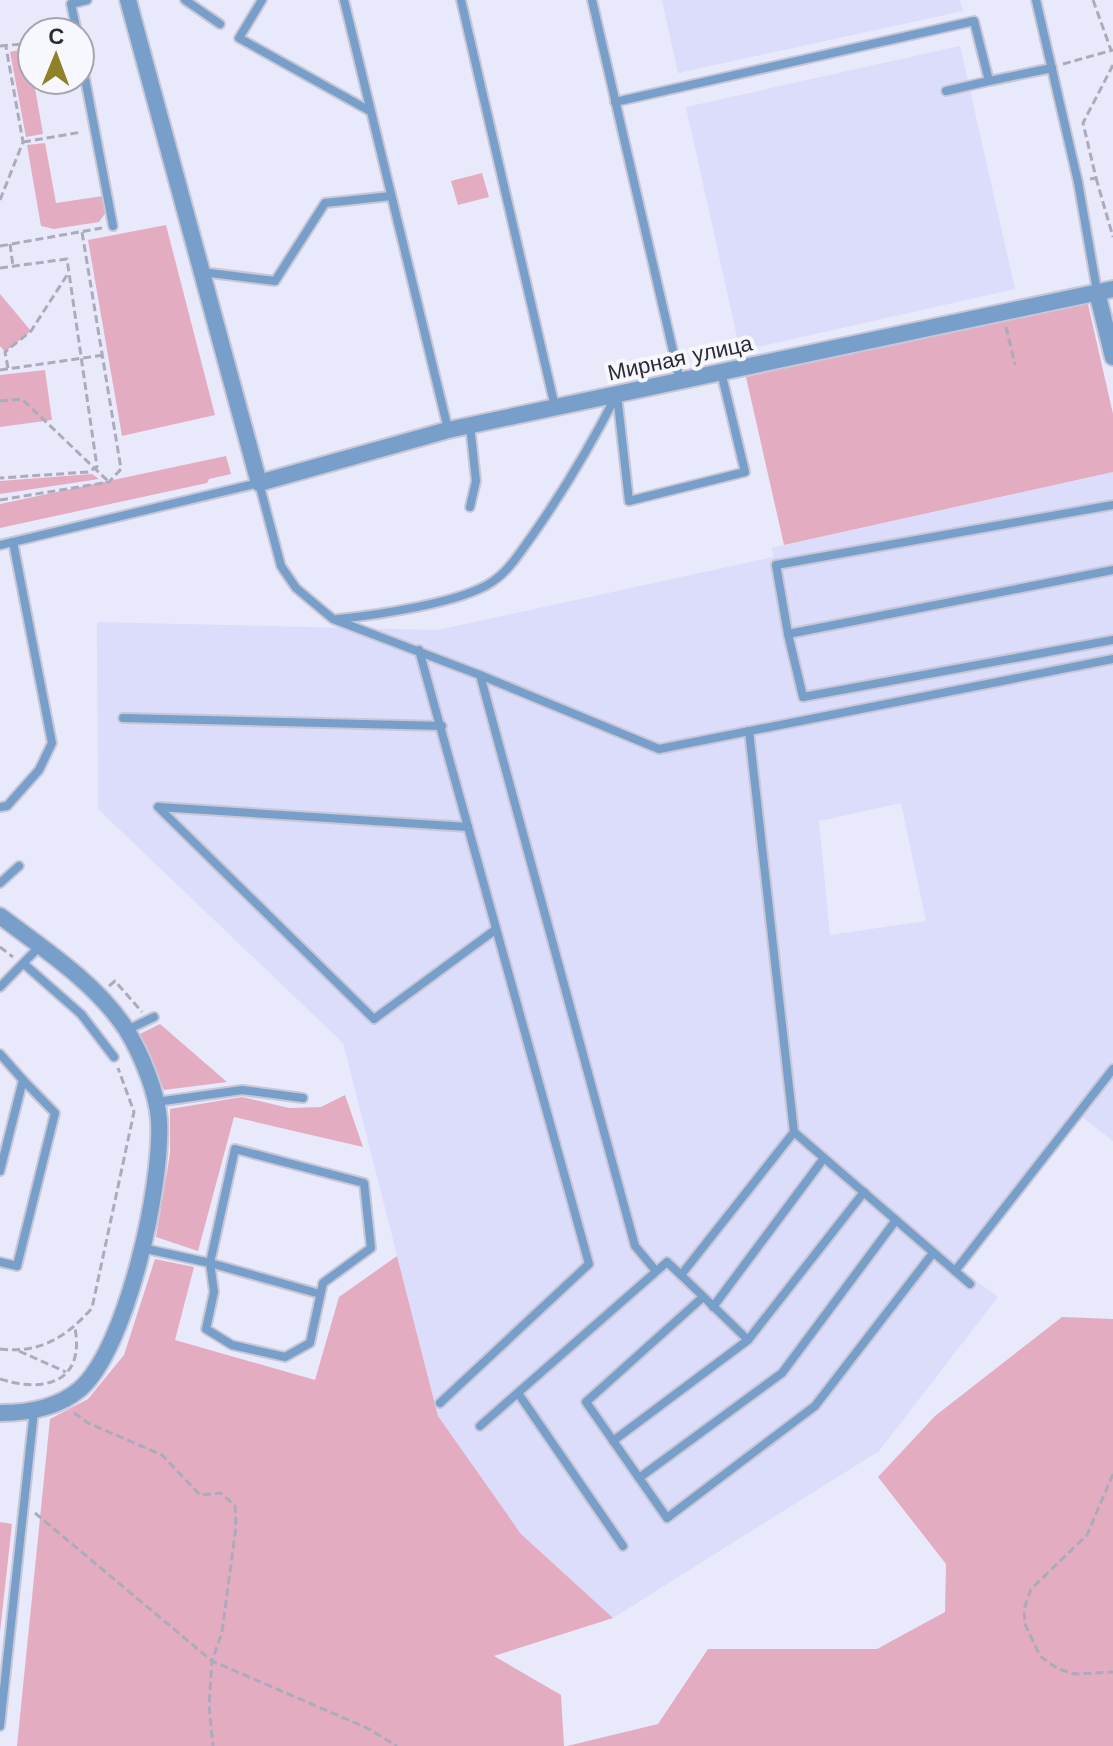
<svg xmlns="http://www.w3.org/2000/svg" width="1113" height="1746" font-family="'Work Sans',sans-serif">
  <style>
    .built { fill: #dcdcfb; fill-rule: evenodd }
    .green { fill: #e4acc1 }
    .lines { fill: none; stroke-linecap: round; stroke-linejoin: round }
    .service-casing { stroke: #c7c7d8; stroke-width: 12 }
    .minor-casing { stroke: #c7c7d8; stroke-width: 20 }
    .path { stroke: #ababbc; stroke-width: 3; stroke-dasharray: 8 4; stroke-linecap: butt }
    .service { stroke: #779fca; stroke-width: 8 }
    .minor { stroke: #779fca; stroke-width: 16 }
    .labels { text-anchor: middle; dominant-baseline: central; stroke-width: 8; stroke-linejoin: round; paint-order: stroke }
    .street-label { font-size: 22px; fill: #2b2a36; stroke: #f7f7fe }
  </style>
  <rect width="100%" height="100%" fill="#e9e9fc"/>
  <g class="built">
    <path d="M662,0H960L963,11L678,73Z"/>
    <path d="M960,46L1015,289L740,351L686,107Z"/>
    <path d="M1113,472V1141L1073,1110L962,1270L998,1297L879,1451L613,1618L521,1534L438,1416L343,1043L98,809L97,622L438,630L773,557L772,548ZM901,803L926,921L830,935L819,821Z"/>
  </g>
  <g class="green">
    <path d="M28,48L43,134L26,137L10,52Z"/>
    <path d="M45,143L56,203L103,196L106,212L99,222L54,229L41,226L27,145Z"/>
    <path d="M482,173L489,197L458,205L451,181Z"/>
    <path d="M166,225L215,415L122,436L88,240Z"/>
    <path d="M0,294L31,331L5,352L0,346Z"/>
    <path d="M1087,300L1113,414V472L784,545L746,377Z"/>
    <path d="M45,370L52,420L0,427V375Z"/>
    <path d="M226,456L231,474L209,479L207,483L0,528V504Z"/>
    <path d="M92,474L99,479L0,494V481Z"/>
    <path d="M160,1024L227,1082L164,1090L140,1034Z"/>
    <path d="M345,1095L363,1147L234,1117L198,1251L156,1237L170,1154V1109L242,1097L289,1108L321,1107Z"/>
    <path d="M397,1256L438,1416L521,1534L613,1618L494,1656L561,1695L564,1746H17L50,1419L88,1399L124,1355L155,1259L194,1267L175,1340L315,1380L339,1297Z"/>
    <path d="M1062,1317L1113,1319V1746H567L658,1724L708,1649H877L945,1612L946,1564L878,1477L935,1416Z"/>
    <path d="M0,1522L12,1524L0,1632Z"/>
  </g>
  <g class="lines">
    <defs>
      <g id="service">
        <path d="M185,0L220,24"/>
        <path d="M262,0L239,38L370,111"/>
        <path d="M344,0L448,429"/>
        <path d="M461,0L555,407"/>
        <path d="M592,0L680,381"/>
        <path d="M1036,0L1078,182L1097,291"/>
        <path d="M77,32L71,4L87,0"/>
        <path d="M80,52L113,226"/>
        <path d="M946,91L989,81"/>
        <path d="M615,102L974,21L989,81L1052,68"/>
        <path d="M202,272L275,281L325,203L391,196"/>
        <path d="M617,395L629,501L745,472L721,372"/>
        <path d="M470,507L476,481L470,425"/>
        <path d="M0,545L259,483L281,566L296,588L333,619L480,675L635,1246L656,1271"/>
        <path d="M1113,570L788,634L803,697L1113,640"/>
        <path d="M338,619C376,615 461,603 492,582C509,571 520,552 532,536C565,489 591,445 617,394"/>
        <path d="M788,634L776,565L1113,505"/>
        <path d="M419,650L589,1264L440,1403"/>
        <path d="M480,675L659,749L1113,659"/>
        <path d="M123,718L442,726"/>
        <path d="M749,731L794,1132L970,1284"/>
        <path d="M0,807L7,806L39,770L52,743L13,542"/>
        <path d="M158,807L374,1019L495,930"/>
        <path d="M159,807L468,827"/>
        <path d="M0,883L19,866"/>
        <path d="M24,964L81,1014L114,1057"/>
        <path d="M0,987L40,946"/>
        <path d="M127,1030L154,1017"/>
        <path d="M0,1054L23,1080L0,1171"/>
        <path d="M156,1102L242,1090L303,1098"/>
        <path d="M142,1248L210,1263L214,1292L206,1329L232,1345L285,1357L310,1343L323,1283L371,1248L364,1183L235,1149L210,1263L320,1294"/>
        <path d="M0,1262L17,1266L55,1113L23,1080"/>
        <path d="M955,1271L1113,1069"/>
        <path d="M681,1275L748,1340"/>
        <path d="M703,1297L586,1402L667,1518L815,1406L933,1253"/>
        <path d="M713,1307L824,1158"/>
        <path d="M518,1393L623,1546"/>
        <path d="M480,1426L667,1262L681,1275L794,1132"/>
        <path d="M613,1441L748,1340L864,1192"/>
        <path d="M639,1478L782,1373L896,1220"/>
        <path d="M0,1726L34,1411"/>
      </g>
      <g id="minor">
        <path d="M128,0L259,483L448,430L1113,289"/>
        <path d="M1097,292L1113,357"/>
        <path d="M0,916C44,949 96,983 126,1029C141,1053 157,1092 159,1120C163,1183 127,1348 80,1389C58,1408 28,1413 0,1413"/>
      </g>
    </defs>
    <use href="#service" class="service-casing"/>
    <use href="#minor" class="minor-casing"/>
    <g class="path">
      <path d="M1093,0L1111,50"/>
      <path d="M0,46L32,43"/>
      <path d="M1063,64L1113,50"/>
      <path d="M23,142L82,132"/>
      <path d="M1096,178L1113,237"/>
      <path d="M1090,179L1096,178L1083,123L1113,65"/>
      <path d="M0,200L23,142L6,47"/>
      <path d="M10,244L13,266"/>
      <path d="M0,246L102,228"/>
      <path d="M0,268L67,259L97,467L88,472L0,478"/>
      <path d="M1006,327L1015,365"/>
      <path d="M8,368L5,352L31,331L69,272"/>
      <path d="M0,370L104,355"/>
      <path d="M0,401L22,399L109,482"/>
      <path d="M0,500L109,482L121,469L82,232"/>
      <path d="M0,947L13,957"/>
      <path d="M109,986L115,981L142,1012"/>
      <path d="M0,1349C39,1354 67,1337 92,1308L134,1112L118,1068"/>
      <path d="M19,1351L66,1372"/>
      <path d="M0,1379C44,1393 85,1383 75,1328"/>
      <path d="M74,1413L88,1423L162,1455L200,1495L221,1493L235,1506L236,1527L222,1632L212,1661L209,1705L213,1746"/>
      <path d="M1113,1474L1087,1535L1031,1589L1024,1609L1025,1624L1040,1656L1058,1669L1076,1674L1113,1672"/>
      <path d="M35,1513L212,1661L367,1728L397,1746"/>
    </g>
    <use href="#service" class="service"/>
    <use href="#minor" class="minor"/>
  </g>
  <g class="labels">
    <g class="street-label">
      <text transform="translate(680 358) rotate(-12)">Мирная улица</text>
    </g>
  </g>
  <g transform="translate(56 56) rotate(1)"><circle r="38" fill="#f7f7fe" stroke="#a5a5ae" stroke-width="2"/>
  <path d="M0-6L14 30L0 20L-14 30Z" fill="#908027"/>
  <text y="-12" font-size="22" font-weight="bold" text-anchor="middle" fill="#2b2a36">С</text>
  </g>
</svg>
